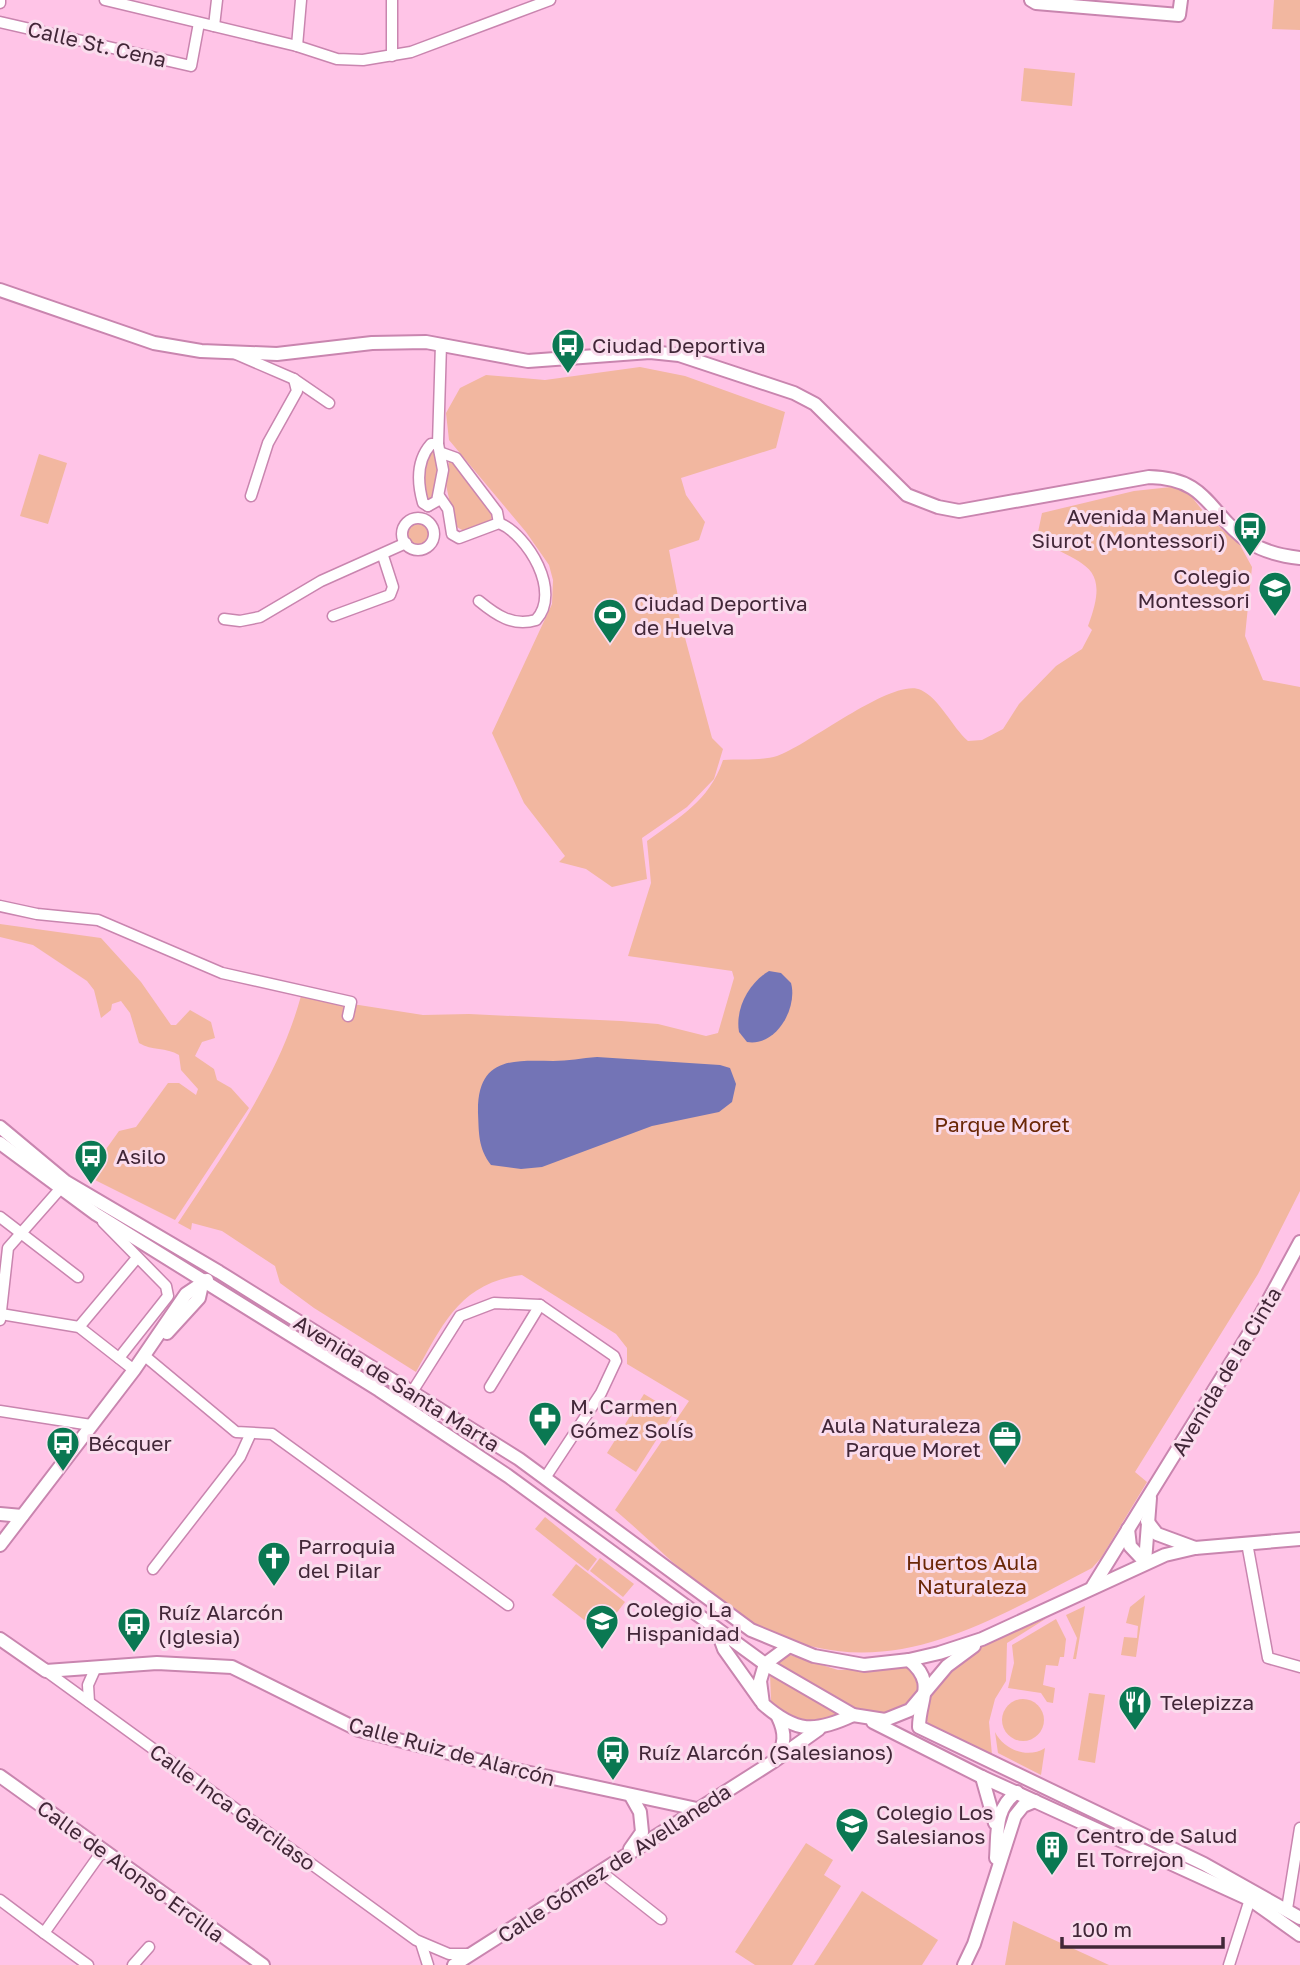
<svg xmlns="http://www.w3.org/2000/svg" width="1300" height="1965" font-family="'Golos Text',sans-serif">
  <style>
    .green { fill: #f2b7a0 }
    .water { fill: #7374b6 }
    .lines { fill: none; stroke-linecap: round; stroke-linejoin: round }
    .street-casing { stroke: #c985af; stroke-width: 13 }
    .secondary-casing { stroke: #c985af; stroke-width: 16 }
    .street { stroke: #fff; stroke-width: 10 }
    .secondary { stroke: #fff; stroke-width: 12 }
    .labels { text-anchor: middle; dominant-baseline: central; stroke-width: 6; stroke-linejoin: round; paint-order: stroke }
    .street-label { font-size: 21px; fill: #422738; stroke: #fadced }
    .poi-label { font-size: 21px; fill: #422738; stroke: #fadced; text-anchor: start }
    .park-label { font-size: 21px; fill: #6a2706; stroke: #fadced }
  </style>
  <rect width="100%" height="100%" fill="#ffc4e7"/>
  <g class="green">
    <path d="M1274,0H1300V30L1272,29Z"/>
    <path d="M1024,68L1075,73L1072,106L1021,101Z"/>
    <path d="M640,367L685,376L785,412L776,448L681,478L686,495L705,522L699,540L669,550L679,602L677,608L712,738L723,749L714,779L687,807L642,838L647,879L612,887L586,869L559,862L565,856L524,803L492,733L552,604L553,580L549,565L526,532L449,440L446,413L460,388L486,375L545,380Z"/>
    <path d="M430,451L435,452L439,476L434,497L430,500L424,497L423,462Z"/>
    <path d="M39,454L67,463L48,524L20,516Z"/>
    <path d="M449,461H453L492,512L491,523L464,531L455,526L446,485Z"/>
    <path d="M1171,487L1187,491L1207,516L1240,545L1252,567L1245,636L1263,680L1300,687V1191L1258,1274L1135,1472L1147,1482L1101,1558L1092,1568C982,1625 881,1691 756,1625C704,1597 660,1548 615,1510L689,1401L627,1364V1348L616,1334L522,1275C460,1283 443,1324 416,1372L314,1308L280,1283L275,1266L222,1231L192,1223L191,1230L178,1223C225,1151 278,1080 301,996L423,1015L469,1014L621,1021L658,1024L706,1036L718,1033L734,978L732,971L628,956L651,883L647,841C680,817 710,800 723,760C740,759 761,761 777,756C807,746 894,676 921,690C940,699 952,727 968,741L982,740L1003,729L1019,704L1056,666L1082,649L1092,630L1088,626C1113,560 1079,567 1037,537L1042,513L1134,491Z"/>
    <circle cx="419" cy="534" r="12"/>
    <path d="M0,924L101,938L141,982L171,1025H176L190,1010L211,1022L215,1038L202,1042L195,1056L214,1069L217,1080L231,1088L249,1108L175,1220L93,1179L89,1173L119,1131L136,1127L168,1083H179L196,1095L198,1089L181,1070L179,1055C166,1047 152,1051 139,1043L130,1013L121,1001L112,1004L111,1010L101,1018L94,990L87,981L33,945L0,937Z"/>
    <path d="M644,1394L674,1412L636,1472L607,1453Z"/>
    <path d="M545,1517L597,1559L588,1571L535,1529Z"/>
    <path d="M600,1558L634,1584L623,1597L590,1571Z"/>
    <path d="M576,1564L625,1602L601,1633L552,1595Z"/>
    <path d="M1145,1595L1136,1657L1121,1655L1124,1637L1137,1638L1138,1626L1126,1623L1130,1607Z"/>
    <path d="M1085,1606L1076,1659H1073L1077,1638L1066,1615Z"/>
    <path d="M1047,1618L1007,1643L1006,1681L995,1699L989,1722L992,1755L929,1725C925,1718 926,1712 928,1704C938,1654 1006,1636 1047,1618Z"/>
    <path d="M1056,1619L1066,1639L1064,1657H1060L1058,1666L1046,1665L1043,1685L1055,1688L1053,1703L1047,1702L1041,1693L1008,1688L1014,1663L1012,1645Z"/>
    <path d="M790,1655L838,1670L907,1667L914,1672L918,1689C914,1694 910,1703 905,1707C868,1731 806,1680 775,1662Z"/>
    <path d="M770,1672L840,1714C812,1724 792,1724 771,1702Z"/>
    <path d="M1089,1693L1105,1695L1095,1763L1078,1760Z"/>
    <circle cx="1023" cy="1720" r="21"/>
    <path d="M995,1732C1004,1750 1028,1759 1045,1748L1041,1775L998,1753Z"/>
    <path d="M806,1843L833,1860L824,1875L841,1886L792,1965H755L735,1952Z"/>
    <path d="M862,1891L938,1940L922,1965H814Z"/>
    <path d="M1013,1921L1109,1965H1005Z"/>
  </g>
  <g class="water">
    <path d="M769,971L781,973L791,983C798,1008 776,1047 747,1042L739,1032C735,1008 749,983 769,971Z"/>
    <path d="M597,1057L720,1065L730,1068L736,1084L732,1102L719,1112L652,1126L542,1167L521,1169L491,1165C478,1148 479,1133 478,1113C477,1058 511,1060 553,1061C568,1061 582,1058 597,1057Z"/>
  </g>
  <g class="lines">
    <defs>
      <g id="street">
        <path d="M105,0L297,46L337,59L363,60L411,52L550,0"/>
        <path d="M0,3V0"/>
        <path d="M0,22L191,66L199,23"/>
        <path d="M214,26L217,0"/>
        <path d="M297,46L301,0"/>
        <path d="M392,56V0"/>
        <path d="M236,354L294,379L329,403"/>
        <path d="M442,453L456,458L497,512L499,523"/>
        <path d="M251,496L268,443L297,391L294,379"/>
        <path d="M439,496L448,509L452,534L459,538L499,523C528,535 562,592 536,620C513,627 496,615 479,601"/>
        <path d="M428,506L437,501L443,470L438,444L441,344"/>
        <path d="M428,506L423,503C417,482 416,461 431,444H438"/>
        <circle cx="418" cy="534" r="16"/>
        <path d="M333,616L390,595L393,587L383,556"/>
        <path d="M224,619L240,621L260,617L321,581L406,543"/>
        <path d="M0,906L37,914L98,920L222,973L351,1002L348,1016"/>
        <path d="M0,1217L78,1277"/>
        <path d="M103,1222L166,1286L168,1296L119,1358"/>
        <path d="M1,1314L79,1327L134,1370"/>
        <path d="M0,1320L8,1248L60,1189"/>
        <path d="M79,1327L136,1259"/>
        <path d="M146,1357L236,1432L272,1434L508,1605"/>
        <path d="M490,1387L540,1305"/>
        <path d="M412,1392L460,1316L494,1303L540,1305L614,1356L616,1361L601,1393L545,1478"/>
        <path d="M0,1411L91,1425"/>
        <path d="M1247,1543L1268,1658L1300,1667"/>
        <path d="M153,1569L240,1457L250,1435"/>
        <path d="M46,1671L416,1940L449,1954H471"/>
        <path d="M89,1702L88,1685L96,1667"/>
        <path d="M600,1871L661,1919"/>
        <path d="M0,1900L44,1933L103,1850"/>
        <path d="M1287,1909L1300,1828"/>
        <path d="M44,1933L88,1965"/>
        <path d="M421,1943L428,1965"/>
        <path d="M133,1965L149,1947"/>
        <path d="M1229,1965L1251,1896"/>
      </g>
      <g id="secondary">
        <path d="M1031,0L1036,3L1179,15L1181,0"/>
        <path d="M0,290L154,343L201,351L277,354L372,343L426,342L528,361L650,352L679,355L794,393L815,404L907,495L938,507L959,511L1149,477C1209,478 1208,514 1249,542C1264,552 1282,556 1300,558"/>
        <path d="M0,1127L66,1182L219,1272L519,1459L751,1630L814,1656L864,1665L909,1660L939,1653L982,1639L1165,1555L1195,1548L1300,1539"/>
        <path d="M0,1143L96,1214L379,1390L508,1476L765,1664L853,1715L885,1720L910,1710L947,1666L974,1646"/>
        <path d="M167,1333L199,1298L203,1280"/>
        <path d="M0,1514L22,1516"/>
        <path d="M1147,1521L1157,1534L1195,1548"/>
        <path d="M1128,1529L1130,1546L1145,1562"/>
        <path d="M0,1545L134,1370L186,1294L207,1280"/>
        <path d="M1145,1562L1150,1498"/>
        <path d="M1093,1586L1260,1316L1300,1242"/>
        <path d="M717,1630L724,1649L761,1701"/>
        <path d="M0,1639L46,1671L157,1663L232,1667L359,1730L516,1770L697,1809"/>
        <path d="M788,1647L765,1664L760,1681L763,1704C796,1733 815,1733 853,1715"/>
        <path d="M909,1660C937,1683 919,1699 919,1727L1204,1864L1300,1918"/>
        <path d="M873,1722L982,1777L1251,1900L1300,1935"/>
        <path d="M776,1759C785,1744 786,1734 778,1717"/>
        <path d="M0,1776L263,1965"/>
        <path d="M982,1777L995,1823"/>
        <path d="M630,1849L642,1832L640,1812L631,1796"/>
        <path d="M996,1858C998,1832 994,1809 1017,1792"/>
        <path d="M454,1965L774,1761L819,1729"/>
        <path d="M964,1965L974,1944L1015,1816L1023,1806L1035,1801"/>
      </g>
    </defs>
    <use href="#street" class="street-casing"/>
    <use href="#secondary" class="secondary-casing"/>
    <use href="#street" class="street"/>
    <use href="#secondary" class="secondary"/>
  </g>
  <defs>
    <symbol id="bus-pin" viewBox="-11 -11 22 30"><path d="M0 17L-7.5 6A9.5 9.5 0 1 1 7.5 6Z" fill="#0a7852" stroke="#fadced"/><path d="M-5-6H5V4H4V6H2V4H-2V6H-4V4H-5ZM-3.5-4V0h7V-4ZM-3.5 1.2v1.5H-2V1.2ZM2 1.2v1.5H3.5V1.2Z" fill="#fff"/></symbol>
    <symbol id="school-pin" viewBox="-11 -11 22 30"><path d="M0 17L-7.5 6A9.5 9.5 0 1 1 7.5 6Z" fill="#0a7852" stroke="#fadced"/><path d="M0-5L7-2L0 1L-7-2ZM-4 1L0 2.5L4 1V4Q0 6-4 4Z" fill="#fff"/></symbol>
    <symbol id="stadium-pin" viewBox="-11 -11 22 30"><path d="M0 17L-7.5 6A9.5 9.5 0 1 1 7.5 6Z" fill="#0a7852" stroke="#fadced"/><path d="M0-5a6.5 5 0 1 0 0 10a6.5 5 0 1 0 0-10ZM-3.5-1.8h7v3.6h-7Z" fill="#fff"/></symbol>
    <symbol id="pharmacy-pin" viewBox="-11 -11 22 30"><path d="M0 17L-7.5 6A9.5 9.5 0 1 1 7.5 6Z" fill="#0a7852" stroke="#fadced"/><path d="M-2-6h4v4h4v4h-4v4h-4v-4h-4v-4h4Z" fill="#fff"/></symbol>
    <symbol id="office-pin" viewBox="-11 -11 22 30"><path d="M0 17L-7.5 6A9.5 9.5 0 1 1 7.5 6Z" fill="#0a7852" stroke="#fadced"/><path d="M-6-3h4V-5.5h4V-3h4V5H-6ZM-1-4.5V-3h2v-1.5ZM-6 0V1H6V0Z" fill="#fff"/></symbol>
    <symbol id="church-pin" viewBox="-11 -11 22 30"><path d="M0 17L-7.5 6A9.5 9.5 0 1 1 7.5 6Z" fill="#0a7852" stroke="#fadced"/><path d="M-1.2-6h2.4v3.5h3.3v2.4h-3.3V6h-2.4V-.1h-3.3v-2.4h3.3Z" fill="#fff"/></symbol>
    <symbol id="restaurant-pin" viewBox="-11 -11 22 30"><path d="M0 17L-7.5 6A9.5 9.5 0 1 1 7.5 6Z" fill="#0a7852" stroke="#fadced"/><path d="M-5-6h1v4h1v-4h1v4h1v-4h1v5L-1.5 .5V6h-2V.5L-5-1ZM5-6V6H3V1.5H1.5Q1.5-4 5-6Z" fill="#fff"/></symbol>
    <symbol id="building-pin" viewBox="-11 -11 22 30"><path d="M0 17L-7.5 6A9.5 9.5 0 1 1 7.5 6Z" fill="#0a7852" stroke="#fadced"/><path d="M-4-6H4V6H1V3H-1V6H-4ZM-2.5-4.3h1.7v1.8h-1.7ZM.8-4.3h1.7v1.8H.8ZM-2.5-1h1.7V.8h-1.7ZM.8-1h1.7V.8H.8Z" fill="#fff"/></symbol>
  </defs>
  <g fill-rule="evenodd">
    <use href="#bus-pin" x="549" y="326" width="38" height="52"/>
    <use href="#bus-pin" x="1231" y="509" width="38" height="52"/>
    <use href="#school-pin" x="1256" y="569" width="38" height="52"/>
    <use href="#stadium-pin" x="591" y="596" width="38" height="52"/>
    <use href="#bus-pin" x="72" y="1137" width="38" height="52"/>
    <use href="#pharmacy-pin" x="526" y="1399" width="38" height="52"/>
    <use href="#office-pin" x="986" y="1418" width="38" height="52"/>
    <use href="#bus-pin" x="44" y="1424" width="38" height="52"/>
    <use href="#church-pin" x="255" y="1539" width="38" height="52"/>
    <use href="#school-pin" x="583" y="1602" width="38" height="52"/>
    <use href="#bus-pin" x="115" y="1605" width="38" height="52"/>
    <use href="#restaurant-pin" x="1116" y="1683" width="38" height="52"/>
    <use href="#bus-pin" x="594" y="1733" width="38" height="52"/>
    <use href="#school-pin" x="833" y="1805" width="38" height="52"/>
    <use href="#building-pin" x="1033" y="1828" width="38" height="52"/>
  </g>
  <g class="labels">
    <g class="street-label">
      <text transform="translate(97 44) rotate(13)">Calle St. Cena</text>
      <text transform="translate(1226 1371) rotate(-59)">Avenida de la Cinta</text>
      <text transform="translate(397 1383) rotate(32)">Avenida de Santa Marta</text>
      <text transform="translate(452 1751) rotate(15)">Calle Ruiz de Alarcón</text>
      <text transform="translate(233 1807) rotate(36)">Calle Inca Garcilaso</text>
      <text transform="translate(614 1863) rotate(-33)">Calle Gómez de Avellaneda</text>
      <text transform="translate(131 1871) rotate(36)">Calle de Alonso Ercilla</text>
    </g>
    <g class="poi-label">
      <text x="592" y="345">Ciudad Deportiva</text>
      <text x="1226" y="516" text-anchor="end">Avenida Manuel<tspan x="1226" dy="24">Siurot (Montessori)</tspan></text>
      <text x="1250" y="576" text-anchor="end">Colegio<tspan x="1250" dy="24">Montessori</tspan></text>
      <text x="634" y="603">Ciudad Deportiva<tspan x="634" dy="24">de Huelva</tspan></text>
      <text x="116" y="1156">Asilo</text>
      <text x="570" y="1406">M. Carmen<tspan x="570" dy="24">Gómez Solís</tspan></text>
      <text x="981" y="1425" text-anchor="end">Aula Naturaleza<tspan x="981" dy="24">Parque Moret</tspan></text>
      <text x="88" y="1443">Bécquer</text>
      <text x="298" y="1546">Parroquia<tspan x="298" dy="24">del Pilar</tspan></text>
      <text x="626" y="1609">Colegio La<tspan x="626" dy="24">Hispanidad</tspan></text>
      <text x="158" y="1612">Ruíz Alarcón<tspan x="158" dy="24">(Iglesia)</tspan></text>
      <text x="1160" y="1702">Telepizza</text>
      <text x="638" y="1752">Ruíz Alarcón (Salesianos)</text>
      <text x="876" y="1812">Colegio Los<tspan x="876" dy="24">Salesianos</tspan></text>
      <text x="1076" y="1835">Centro de Salud<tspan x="1076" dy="24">El Torrejon</tspan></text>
    </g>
    <g class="park-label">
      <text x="1002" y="1124">Parque Moret</text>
      <text x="972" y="1562">Huertos Aula<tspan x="972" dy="24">Naturaleza</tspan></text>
    </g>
  </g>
  <path d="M1062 1937v10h161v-10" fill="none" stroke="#422738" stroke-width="3.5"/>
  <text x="1072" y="1937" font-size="21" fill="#422738" stroke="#fadced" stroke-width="5" paint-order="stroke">100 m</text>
</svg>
